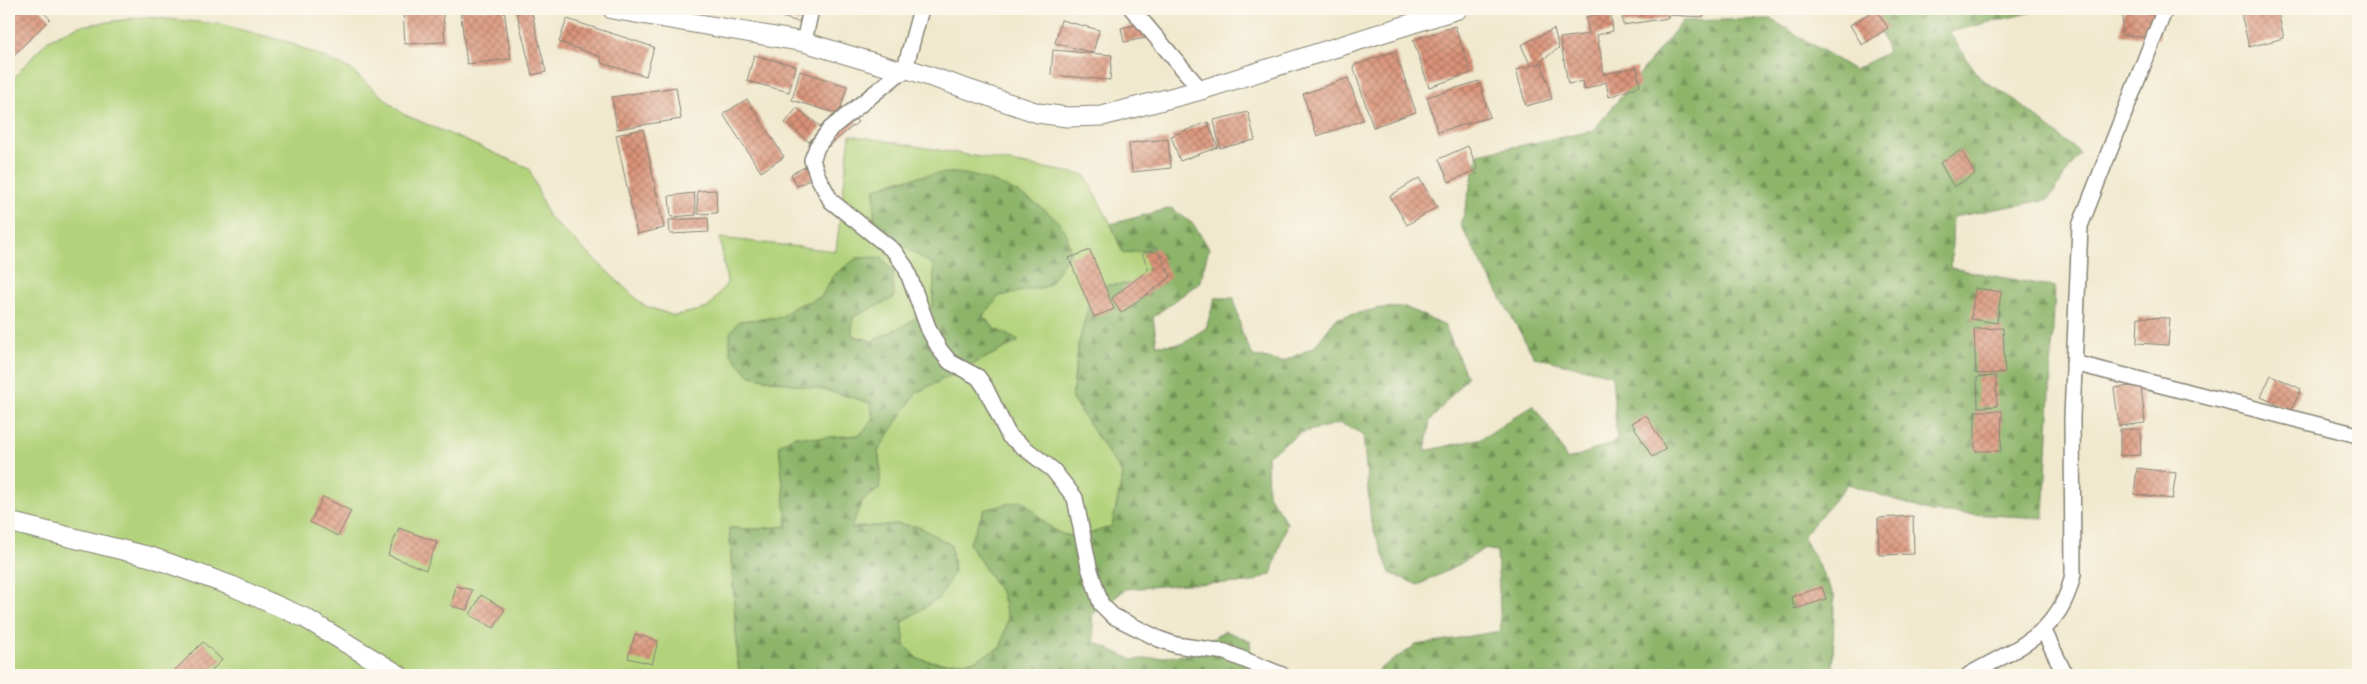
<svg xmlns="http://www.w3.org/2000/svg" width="2367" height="684" font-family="Mynerve,sans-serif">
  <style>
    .grass { fill: #b2d37b; stroke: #67784c }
    .forest { fill: url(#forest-firs); stroke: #546844 }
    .building { fill: url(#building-cross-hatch) }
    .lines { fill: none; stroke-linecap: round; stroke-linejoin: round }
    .minor-casing { stroke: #868275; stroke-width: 18 }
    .tertiary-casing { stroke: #868275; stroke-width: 21 }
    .minor { stroke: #fff; stroke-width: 15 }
    .tertiary { stroke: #fff; stroke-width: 19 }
  </style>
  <defs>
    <pattern id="forest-firs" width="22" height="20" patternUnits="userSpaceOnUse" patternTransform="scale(1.25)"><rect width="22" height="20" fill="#8db56b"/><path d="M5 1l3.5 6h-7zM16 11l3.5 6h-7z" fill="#729257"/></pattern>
    <pattern id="building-cross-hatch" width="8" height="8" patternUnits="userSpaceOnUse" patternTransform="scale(1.25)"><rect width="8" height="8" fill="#da9378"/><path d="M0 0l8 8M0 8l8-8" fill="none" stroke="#b07762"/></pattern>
  </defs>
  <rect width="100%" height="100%" fill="#fbf7ec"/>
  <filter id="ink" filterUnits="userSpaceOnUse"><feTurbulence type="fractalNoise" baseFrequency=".02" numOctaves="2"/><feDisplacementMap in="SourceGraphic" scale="10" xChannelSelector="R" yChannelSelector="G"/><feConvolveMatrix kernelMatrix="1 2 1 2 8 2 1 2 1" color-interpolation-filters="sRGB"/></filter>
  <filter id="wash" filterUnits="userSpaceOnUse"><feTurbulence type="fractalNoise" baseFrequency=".0096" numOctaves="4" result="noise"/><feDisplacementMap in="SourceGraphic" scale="20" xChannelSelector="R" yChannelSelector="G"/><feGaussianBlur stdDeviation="1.12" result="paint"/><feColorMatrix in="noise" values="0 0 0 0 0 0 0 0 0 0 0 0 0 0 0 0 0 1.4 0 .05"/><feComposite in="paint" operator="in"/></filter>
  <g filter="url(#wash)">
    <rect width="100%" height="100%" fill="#f0e9ce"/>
    <path class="grass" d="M145,17L219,24L288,42L350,69L403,114L529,168L548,216L643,305L674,316L708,308L727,283L720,238L836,251L850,135L1085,175L1111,224L1123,253L1150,250L1145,284L1094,286L1078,346L1072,399L1123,475L1112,526C1063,546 1056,535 1023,500L969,544L1002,594L1008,619L1001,647L974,661L940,663L918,659L905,646L902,622L919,610L954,572L951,545L920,527L898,524L850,528L862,501L881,472L878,451L916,392L1019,341L995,329L983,316L999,296L1048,286L955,173L899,180L875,189L874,220L910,250L935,266L933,305L907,324L872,341L852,335L853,317L834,275L821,297L796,306L781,317L739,321L750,376L829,391L871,403L873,419L860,435L819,438L795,436L779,445L788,526L757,529L729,528L739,675H9V83L48,40L79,26Z"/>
    <path class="forest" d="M1873,9H2030L2032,12L1949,32L1980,78L2015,100L2080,153L2049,199L1953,217L1951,268L2055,287L2044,518L1931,512L1848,484L1803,536L1834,595L1833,675H1377L1381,668L1416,645L1501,631L1497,551L1484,549L1455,567L1418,585L1390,573L1371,523L1363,434L1340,423L1300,433L1267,456L1268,494L1287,523L1271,574L1250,583L1185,584L1126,589L1092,615L1094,642L1133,660L1186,655L1225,631L1250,641L1252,675H739L729,528L757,529L787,526L779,445L795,436L819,438L860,435L873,419L871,403L829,391L750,376L730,353V333L739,321L781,317L796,306L821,297L834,275L857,258L882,257L893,272L894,298L853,317L852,336L872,341L907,324L933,305L934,266L910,250L874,220L875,189C899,180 928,173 954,173C988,174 1045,202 1065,230C1068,236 1069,246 1070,253L1048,286L999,296L983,316L995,329L1019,341L916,393L878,451L881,472L879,489L862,501L851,528L898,524L920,527L951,545L954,572L939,598L902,622L905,646L918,659L940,663L974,661L1001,647L1008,619L1002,594L969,544L984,510L1023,500C1056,535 1063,546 1112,526L1123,475L1072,399L1078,346L1094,286L1145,283L1150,250L1123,253L1111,224L1171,208L1193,224L1209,248L1200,282L1153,317L1157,345L1181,344L1206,328L1215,298H1234L1242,333L1253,356L1282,362L1314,347L1337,318L1380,308L1405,307L1445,326L1467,377L1430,421L1425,451L1483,438L1533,405L1556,438L1567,460L1617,441L1612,375L1534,357L1461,226L1478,154L1593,131L1683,21L1771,19L1854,70L1888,52Z"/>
    <g id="blocks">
      <g class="building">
        <path d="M9,9H40L50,19L13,56L9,51Z"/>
        <path d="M403,9H443L445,42L405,44Z"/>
        <path d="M460,9H504L511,59L467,64Z"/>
        <path d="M516,9H531L546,72L532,75Z"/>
        <path d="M753,9H803L799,22Z"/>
        <path d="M1622,9H1704L1703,17L1667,15L1668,18L1623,25Z"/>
        <path d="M1876,9L1888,28L1862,45L1850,25Z"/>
        <path d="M2124,9H2162L2159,39L2121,35Z"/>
        <path d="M2240,9H2277L2284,38L2249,47Z"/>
        <path d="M1610,10L1613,31L1597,35L1604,74L1637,67L1640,86L1609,97L1606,82L1584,90L1583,81L1568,84L1560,38L1589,34L1586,17Z"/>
        <path d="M567,19L654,47L646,76L601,63V57L559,42Z"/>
        <path d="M1061,20L1099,30L1093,53L1055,43Z"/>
        <path d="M1154,21L1157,36L1124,42L1121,28Z"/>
        <path d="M1455,26L1471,73L1429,87L1413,40Z"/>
        <path d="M1554,29L1559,48L1535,65L1542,63L1552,99L1526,106L1516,70L1531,66L1521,45Z"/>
        <path d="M1053,50L1112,55L1110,80L1051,75Z"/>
        <path d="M1395,51L1416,112L1373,127L1353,66Z"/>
        <path d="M754,55L796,66L789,92L747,81Z"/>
        <path d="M800,71L847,86L839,114L792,100Z"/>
        <path d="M1348,78L1363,120L1317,136L1303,94Z"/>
        <path d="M1479,81L1490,117L1438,132L1427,97Z"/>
        <path d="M676,87L681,119L617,129L612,97Z"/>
        <path d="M747,99L784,157L761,172L723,114Z"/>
        <path d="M797,108L821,127L809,142L785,123Z"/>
        <path d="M848,111L858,122L823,151Z"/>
        <path d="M1248,112L1255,140L1220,148L1214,120Z"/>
        <path d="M1208,122L1218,147L1180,161L1171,136Z"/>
        <path d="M643,129L664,228L637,234L616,135Z"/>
        <path d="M1168,139L1171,168L1132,172L1129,143Z"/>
        <path d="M1468,146L1478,169L1449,182L1439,159Z"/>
        <path d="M1961,150L1975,174L1954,187L1940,163Z"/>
        <path d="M817,161L823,173L797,186L791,174Z"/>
        <path d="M1419,178L1437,207L1407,225L1390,196Z"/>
        <path d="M716,190L717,213L698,214L697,191Z"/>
        <path d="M694,193L696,215L671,217L669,196Z"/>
        <path d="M708,218L709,232L670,234L669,220Z"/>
        <path d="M1157,248L1171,277L1121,313L1112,298L1149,269L1142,254Z"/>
        <path d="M1090,250L1114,309L1094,317L1069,258Z"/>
        <path d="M1975,288L2001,292L1997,323L1971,319Z"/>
        <path d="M2138,317L2170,318L2168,345L2137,343Z"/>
        <path d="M2003,328L2005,373L1976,374L1974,329Z"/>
        <path d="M2271,375L2301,389L2291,411L2261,397Z"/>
        <path d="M1996,376L1997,406L1978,407L1977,377Z"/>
        <path d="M2141,385L2145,423L2119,426L2114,388Z"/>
        <path d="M1975,411H2002L2001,451H1975Z"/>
        <path d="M1646,415L1666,449L1652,457L1632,423Z"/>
        <path d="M2120,429H2140L2141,455L2120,456Z"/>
        <path d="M2137,468L2176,473L2172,499L2134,494Z"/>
        <path d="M323,497L351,511L338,536L310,522Z"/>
        <path d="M1913,516L1914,554L1879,555L1878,518Z"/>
        <path d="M399,528L437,542L426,570L388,555Z"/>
        <path d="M456,586L472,590L467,610L451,606Z"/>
        <path d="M1822,587L1826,599L1795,609L1791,597Z"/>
        <path d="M481,595L505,609L494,628L470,615Z"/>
        <path d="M635,634L658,641L652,664L628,658Z"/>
        <path d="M203,642L222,660L207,675H170Z"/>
      </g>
    </g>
  </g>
  <g filter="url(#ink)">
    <use href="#blocks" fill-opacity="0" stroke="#868275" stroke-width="1"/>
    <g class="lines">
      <defs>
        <g id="minor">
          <path d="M1132,9L1201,90"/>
          <path d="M804,42L811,9"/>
          <path d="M905,68L921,9"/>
          <path d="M902,71L830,129L817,147L812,160L818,177L831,201L894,251L906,268L929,330L940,350L950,362L978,377L985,387L1009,436L1053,470L1075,498L1089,567L1101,604L1113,616L1159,639L1176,645L1225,652L1282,675"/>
          <path d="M2074,363L2358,435"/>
          <path d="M2044,631L2065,675"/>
          <path d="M1969,675C2018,647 2061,634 2073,574L2072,417L2080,226L2165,9"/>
        </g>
        <g id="tertiary">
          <path d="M612,9L804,42L902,71L905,68L1038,113L1067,117L1102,116L1201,90L1458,9"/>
          <path d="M9,522L151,557L232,586L305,618L399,675"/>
        </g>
      </defs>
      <use href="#minor" class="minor-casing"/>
      <use href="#tertiary" class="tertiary-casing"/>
      <use href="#minor" class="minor"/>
      <use href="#tertiary" class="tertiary"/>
    </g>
  </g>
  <rect width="2367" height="684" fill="none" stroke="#fbf7ec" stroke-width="30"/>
</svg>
